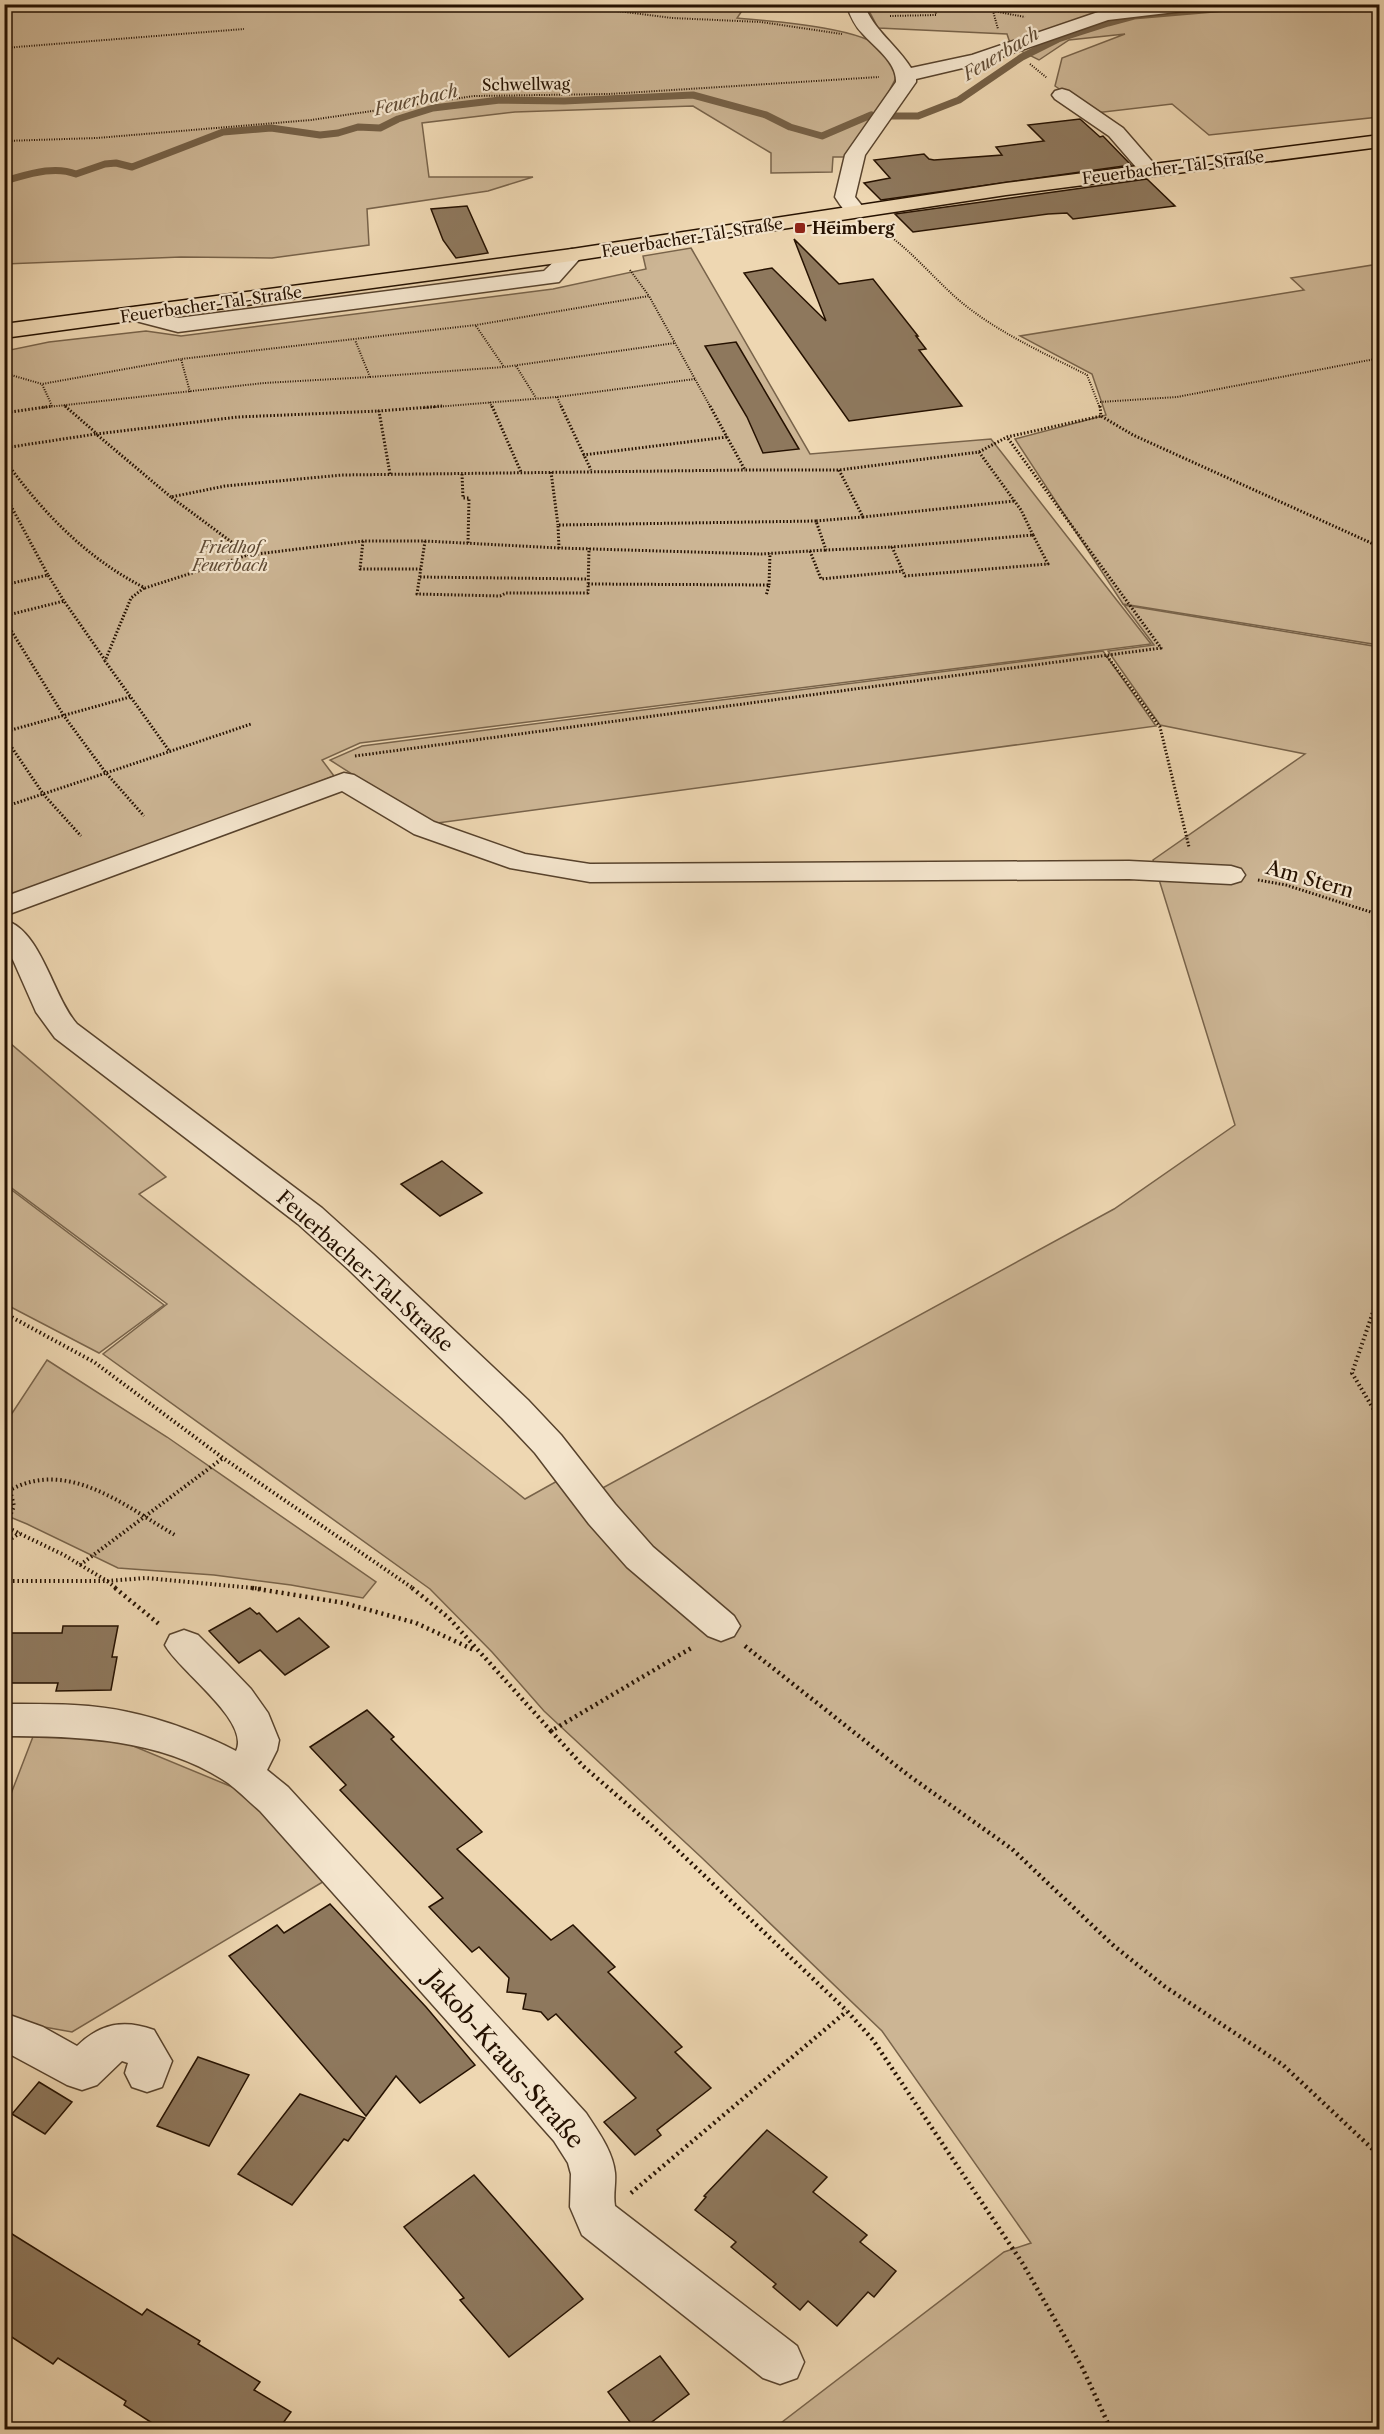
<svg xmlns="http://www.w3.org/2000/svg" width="1384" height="2434" font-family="'Libre Caslon Text',serif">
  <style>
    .green { fill: #ccb594; stroke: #78634a; stroke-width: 1.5 }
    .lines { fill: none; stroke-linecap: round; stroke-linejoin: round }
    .stream { stroke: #756046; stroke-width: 7 }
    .building { fill: #8e785d; stroke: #251100; stroke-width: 1.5 }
    .minor-casing { stroke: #57422c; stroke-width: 3 }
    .major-casing { stroke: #251100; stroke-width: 3 }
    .path-far3 { stroke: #251100; stroke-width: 2; stroke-dasharray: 1 1.5; stroke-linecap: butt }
    .path-far2 { stroke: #251100; stroke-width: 3; stroke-dasharray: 1.5 2; stroke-linecap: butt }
    .path-far1 { stroke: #251100; stroke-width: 4; stroke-dasharray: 1.5 3; stroke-linecap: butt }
    .path { stroke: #251100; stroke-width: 4.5; stroke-dasharray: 2 4; stroke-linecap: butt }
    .minor { fill: #f4e5cd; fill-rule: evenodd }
    .major { fill: #eed7b2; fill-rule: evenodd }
    .poi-dot { fill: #8f2418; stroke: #f4e5cd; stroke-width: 2 }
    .labels { text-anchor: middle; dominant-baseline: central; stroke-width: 4.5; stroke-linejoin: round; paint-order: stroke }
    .far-street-label { font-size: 16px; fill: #251100; stroke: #f4e5cd }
    .far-poi-label { font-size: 16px; font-weight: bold; fill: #251100; stroke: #f4e5cd; text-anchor: start }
    .far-park-label { font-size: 16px; font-style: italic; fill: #5f4a34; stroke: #f4e5cd }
    .far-water-label { font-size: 18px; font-style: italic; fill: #614c35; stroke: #f4e5cd }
    .street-label { font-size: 20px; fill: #251100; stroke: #f4e5cd }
    .near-street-label { font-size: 24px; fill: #251100; stroke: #f4e5cd }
  </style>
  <rect width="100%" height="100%" fill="#eed7b2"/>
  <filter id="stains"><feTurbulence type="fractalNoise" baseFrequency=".00333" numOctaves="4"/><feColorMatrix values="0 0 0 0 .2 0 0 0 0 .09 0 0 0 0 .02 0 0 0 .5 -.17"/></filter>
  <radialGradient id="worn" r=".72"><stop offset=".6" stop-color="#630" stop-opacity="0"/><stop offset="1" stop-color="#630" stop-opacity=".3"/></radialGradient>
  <g class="green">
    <path d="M362,4L746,5L737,18C769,21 864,27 884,50C890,56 894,66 898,74L887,95L862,157H833L832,172L771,173V153L693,106L515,112L422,123L429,177H533L488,191L367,209L369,245L272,258L181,257L5,264V5Z"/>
    <path d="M866,5H1379V117L1209,135L1172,104L1095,113L1055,86L1062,58L1125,34L1069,40L1039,60L1011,46L1007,34L878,28Z"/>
    <path d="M691,248L810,454L991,439L1151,644L360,743L322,760L334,776L5,902V351L49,342L146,331L181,336L553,289L646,269L643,256Z"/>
    <path d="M1379,264V645L1123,604L1015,439L1106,415L1092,374L1020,336L1304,290L1291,278Z"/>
    <path d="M1124,605L1379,647V2429H773L1004,2252L1031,2243L882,2031L701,1857L544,1711L492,1652L430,1589L103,1354L167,1304L5,1183L4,1038L166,1177L139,1194L525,1499L559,1480L577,1502L1114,1209L1235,1125L1153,860L1305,754L1160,725L1108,651L1154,645Z"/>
    <path d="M1103,651L1156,726L430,824L330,760L362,746Z"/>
    <path d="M4,1185H5L164,1305L99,1353L5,1304Z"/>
    <path d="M47,1360L167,1437L376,1582L363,1598L291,1585L214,1575L118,1568L27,1524L5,1515V1424Z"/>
    <path d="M34,1734L126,1743L242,1791L326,1880L72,2032L5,2020L4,1812Z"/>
  </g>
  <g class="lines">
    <g class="stream">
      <path d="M888,116H918L959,100L1022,57L1058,39L1108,23L1134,16L1275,4"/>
      <path d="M4,181C27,175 53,165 76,174L105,164L116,163L132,167L223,132L271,128L320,135L338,133L358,127L380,128L398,119L433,108L500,100L564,101L693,95L766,115L790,127L822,136L871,115"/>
    </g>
  </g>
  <g class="building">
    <path d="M1080,119L1100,137L1103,136L1131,165L881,200L864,183L890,178L874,160L924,154L929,159L934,160L1002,155L996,147L1044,141L1028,125Z"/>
    <path d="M1147,179L1175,206L1073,219L1067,213L1048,214L913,232L895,214Z"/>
    <path d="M467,206L488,253L456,258L443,240L431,209Z"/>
    <path d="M794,239L839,284L873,279L918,336H916L926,349L919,350L962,406L849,421L744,273L772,268L826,321Z"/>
    <path d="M736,342L799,449L763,453L747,417L705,346Z"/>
    <path d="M442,1161L482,1193L440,1216L401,1184Z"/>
    <path d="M250,1608L257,1614L259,1613L277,1632L299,1618L329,1647L285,1675L260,1650L239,1663L209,1631Z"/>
    <path d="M63,1626H118L112,1657H117L111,1690L56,1691L58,1683H4V1633H62Z"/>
    <path d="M367,1710L394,1737L391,1739L482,1832L457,1849L551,1940L573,1925L615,1967L608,1972L682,2047L675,2052L711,2088L657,2130L661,2135L635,2155L604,2122L636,2098L556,2014L548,2020L541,2012L523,2009L526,1994L507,1992L509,1978L479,1947L472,1952L429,1907L443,1898L340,1790L346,1785L310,1747Z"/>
    <path d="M330,1904L426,2007L475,2065L420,2103L396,2076L366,2116L229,1956L277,1925L284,1933Z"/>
    <path d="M198,2057L249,2075L209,2146L157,2126Z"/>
    <path d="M39,2082L72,2102L45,2134L12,2114Z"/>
    <path d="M300,2094L365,2118L348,2141L344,2139L292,2205L238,2174Z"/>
    <path d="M767,2130L827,2177L813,2192L867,2235L860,2242L896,2271L874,2297L868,2292L837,2326L808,2301L800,2310L773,2287L776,2284L731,2247L736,2242L695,2210L706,2197L704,2196Z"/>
    <path d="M474,2175L583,2299L509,2357L460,2300L464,2298L404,2227Z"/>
    <path d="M4,2229L142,2315L147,2309L200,2341L198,2344L260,2382L254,2390L291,2412L278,2430H163L124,2405L126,2401L58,2358L53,2364L4,2332Z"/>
    <path d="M660,2356L689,2394L641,2430H636L608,2392Z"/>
  </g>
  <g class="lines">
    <defs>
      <g id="minor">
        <path d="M846,4H864C873,30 897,45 911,68L972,55L1104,10L1132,4H1210L1201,9L1108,20L984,63L916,79V82L865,155L855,197L867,212L864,216C849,220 843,209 835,197L845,155L896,82C897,62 874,47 862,33C854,25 850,15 846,4Z"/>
        <path d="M1062,89L1069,91L1123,128L1156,166L1159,170L1156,174H1142L1109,136L1055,99L1052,95L1055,91Z"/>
        <path d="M572,249L579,251L583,255L559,282L551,283L178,332L128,319L125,314L128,309L136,307L178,318L544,271L565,251Z"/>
        <path d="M344,773L354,775L434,822L525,854L590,864L1129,861L1231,866L1241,869L1245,875L1241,881L1231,884L1129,879L590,882L510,868L414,834L342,791L4,916V897Z"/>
        <path d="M4,920C41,929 53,997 77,1024L322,1208L373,1254L528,1400L561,1435L615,1504L653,1547L734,1616L740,1626L734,1636L721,1641L708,1636L627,1567L589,1524L535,1453L502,1418L349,1270L298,1224L55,1038L36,1012L13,960L4,947Z"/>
        <path d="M184,1630L198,1635L228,1665L251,1689L268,1713L279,1740L277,1750L267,1770L288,1787L586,2113C597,2130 613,2151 615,2173C616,2184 613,2195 615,2206L797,2346L804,2362L797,2378L780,2384L763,2378L582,2235L570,2207L571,2174L568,2163L554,2141L260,1811C249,1802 239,1791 228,1783C163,1739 81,1736 4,1736V1704C43,1704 91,1703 128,1712C162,1719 206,1735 236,1751C251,1721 179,1671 165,1645L170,1635Z"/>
        <path d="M4,2013L43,2027L77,2046C101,2023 124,2019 154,2030L172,2061L162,2087L147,2092L132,2087L125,2073L128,2063L122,2061L97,2085L82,2090L67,2085L4,2051Z"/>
      </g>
      <path id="major" d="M1380,135V147L1006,195L572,261L4,338V324L572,249L1006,183Z"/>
    </defs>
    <use href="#minor" class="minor-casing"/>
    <use href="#major" class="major-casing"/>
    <g class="path-far3">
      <path d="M563,4L672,18L761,22L842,34"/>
      <path d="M997,4L993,11L998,29"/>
      <path d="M993,11L1025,17"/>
      <path d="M890,16L936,15L935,4"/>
      <path d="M4,48L244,29"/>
      <path d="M1030,64L1047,78"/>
      <path d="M4,141L97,138L311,120L474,96L609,94L879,77"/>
      <path d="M884,232C915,253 937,283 966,306C1003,335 1046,354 1087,375L1100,408"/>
      <path d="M630,270L649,296"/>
      <path d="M476,326L504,367"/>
      <path d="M516,366L536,398"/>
      <path d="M4,373L42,384"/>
      <path d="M370,377L504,367L675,343"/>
      <path d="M190,392L181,359L476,325L649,296L711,408"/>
      <path d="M557,397L562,408"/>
      <path d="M490,402L492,408"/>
      <path d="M1100,402L1177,397L1380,358"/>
      <path d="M64,405L67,408"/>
      <path d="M52,406L42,384L181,359"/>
      <path d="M39,408L264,383L370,377L355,340"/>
      <path d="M423,408L557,397L695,379"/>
    </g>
    <g class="path-far2">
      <path d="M65,406L96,433"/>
      <path d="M492,406L521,472"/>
      <path d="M561,406L591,470"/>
      <path d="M710,406L745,470H839L979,452L1021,510L1033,535"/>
      <path d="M1100,406L1101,416L1133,435L1380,547"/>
      <path d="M4,413L52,406"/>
      <path d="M4,448L96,434"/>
      <path d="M979,452L1007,437L1101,416"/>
      <path d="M583,455L727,437"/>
      <path d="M4,459C42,512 86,558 145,588L248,555"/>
      <path d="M839,470L863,517L1014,501"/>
      <path d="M551,472L558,525"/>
      <path d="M390,474L379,411L442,406"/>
      <path d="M462,474L463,498H469L468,543"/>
      <path d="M4,493L48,575"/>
      <path d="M171,497L96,434L238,417L379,411"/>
      <path d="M4,514L14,512"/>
      <path d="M863,517L816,521L826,550L892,547"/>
      <path d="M816,521L558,525L559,548L761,554L826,550"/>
      <path d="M1033,535L1048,564L905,576L892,547Z"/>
      <path d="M363,541L360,569H421"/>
      <path d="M425,541L417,594L500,596L506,593H588L589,548"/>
      <path d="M559,548L425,541H363L249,555L171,497L225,486L342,475L745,470"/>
      <path d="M810,551L821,579L903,571"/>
      <path d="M420,577L588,579"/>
      <path d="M588,584L769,585L766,596"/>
      <path d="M4,585L48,575L64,601"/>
      <path d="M769,585L770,553"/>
      <path d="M144,588L131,598L105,661L170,752"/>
      <path d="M4,616L64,601L105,660"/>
      <path d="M4,619L64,716L106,773L251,724"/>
      <path d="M1107,656L1160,727L1189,847"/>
      <path d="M4,732L130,697"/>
      <path d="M4,736L44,795L81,836"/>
      <path d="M355,756L1161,648L1007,437"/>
      <path d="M4,807L106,773L144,816"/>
      <path d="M4,852L11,858"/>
      <path d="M1258,880L1286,885L1380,915"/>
    </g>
    <g class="path-far1">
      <path d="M1380,1292L1352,1373L1380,1420"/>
      <path d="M4,1313L94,1362L223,1458L414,1589"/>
      <path d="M4,1526L64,1555L107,1581L146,1578L264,1589"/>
      <path d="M6,1526L14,1506L10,1490C69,1458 126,1507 175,1535"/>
      <path d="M4,1543L20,1533"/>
      <path d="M80,1565L223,1458"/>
      <path d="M4,1581H107L117,1589"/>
    </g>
    <g class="path">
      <path d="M115,1588L159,1624"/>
      <path d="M252,1588L344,1603L416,1623L474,1650"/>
      <path d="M412,1588L449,1618L551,1731L693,1647"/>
      <path d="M745,1646L908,1775L1012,1849L1114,1946L1164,1986L1283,2065L1380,2156"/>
      <path d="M551,1731L583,1766L650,1824L847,2011L873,2040L1023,2264L1082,2367L1111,2430"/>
      <path d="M631,2193L847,2011"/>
    </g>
    <use href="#minor" class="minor"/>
    <use href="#major" class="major"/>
  </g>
  <rect class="poi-dot" x="794" y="222" width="12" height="12" rx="3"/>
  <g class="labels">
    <g class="far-street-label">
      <text transform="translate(526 84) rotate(-1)">Schwellwag</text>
      <text transform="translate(1173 167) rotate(-7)">Feuerbacher-Tal-Straße</text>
      <text transform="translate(692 237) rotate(-9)">Feuerbacher-Tal-Straße</text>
      <text transform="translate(211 304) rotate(-8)">Feuerbacher-Tal-Straße</text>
    </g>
    <g class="far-poi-label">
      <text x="812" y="228">Heimberg</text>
    </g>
    <g class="far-park-label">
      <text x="230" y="547">Friedhof<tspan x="230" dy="18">Feuerbach</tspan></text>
    </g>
    <g class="far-water-label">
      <text transform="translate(1001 54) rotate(-31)">Feuerbach</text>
      <text transform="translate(416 100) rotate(-13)">Feuerbach</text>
    </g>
    <g class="street-label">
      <text transform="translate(1310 879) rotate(16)">Am Stern</text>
      <text transform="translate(365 1271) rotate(42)">Feuerbacher-Tal-Straße</text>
    </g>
    <g class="near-street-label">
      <text transform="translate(505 2059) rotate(49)">Jakob-Kraus-Straße</text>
    </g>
  </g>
  <rect width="1384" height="2434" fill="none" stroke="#eed7b2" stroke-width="24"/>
  <rect x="6" y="6" width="1372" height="2422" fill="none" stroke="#251100" stroke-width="3"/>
  <rect x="12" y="12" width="1360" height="2410" fill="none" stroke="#251100" stroke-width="1.5"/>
  <rect width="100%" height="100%" filter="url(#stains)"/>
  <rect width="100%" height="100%" fill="url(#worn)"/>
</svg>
